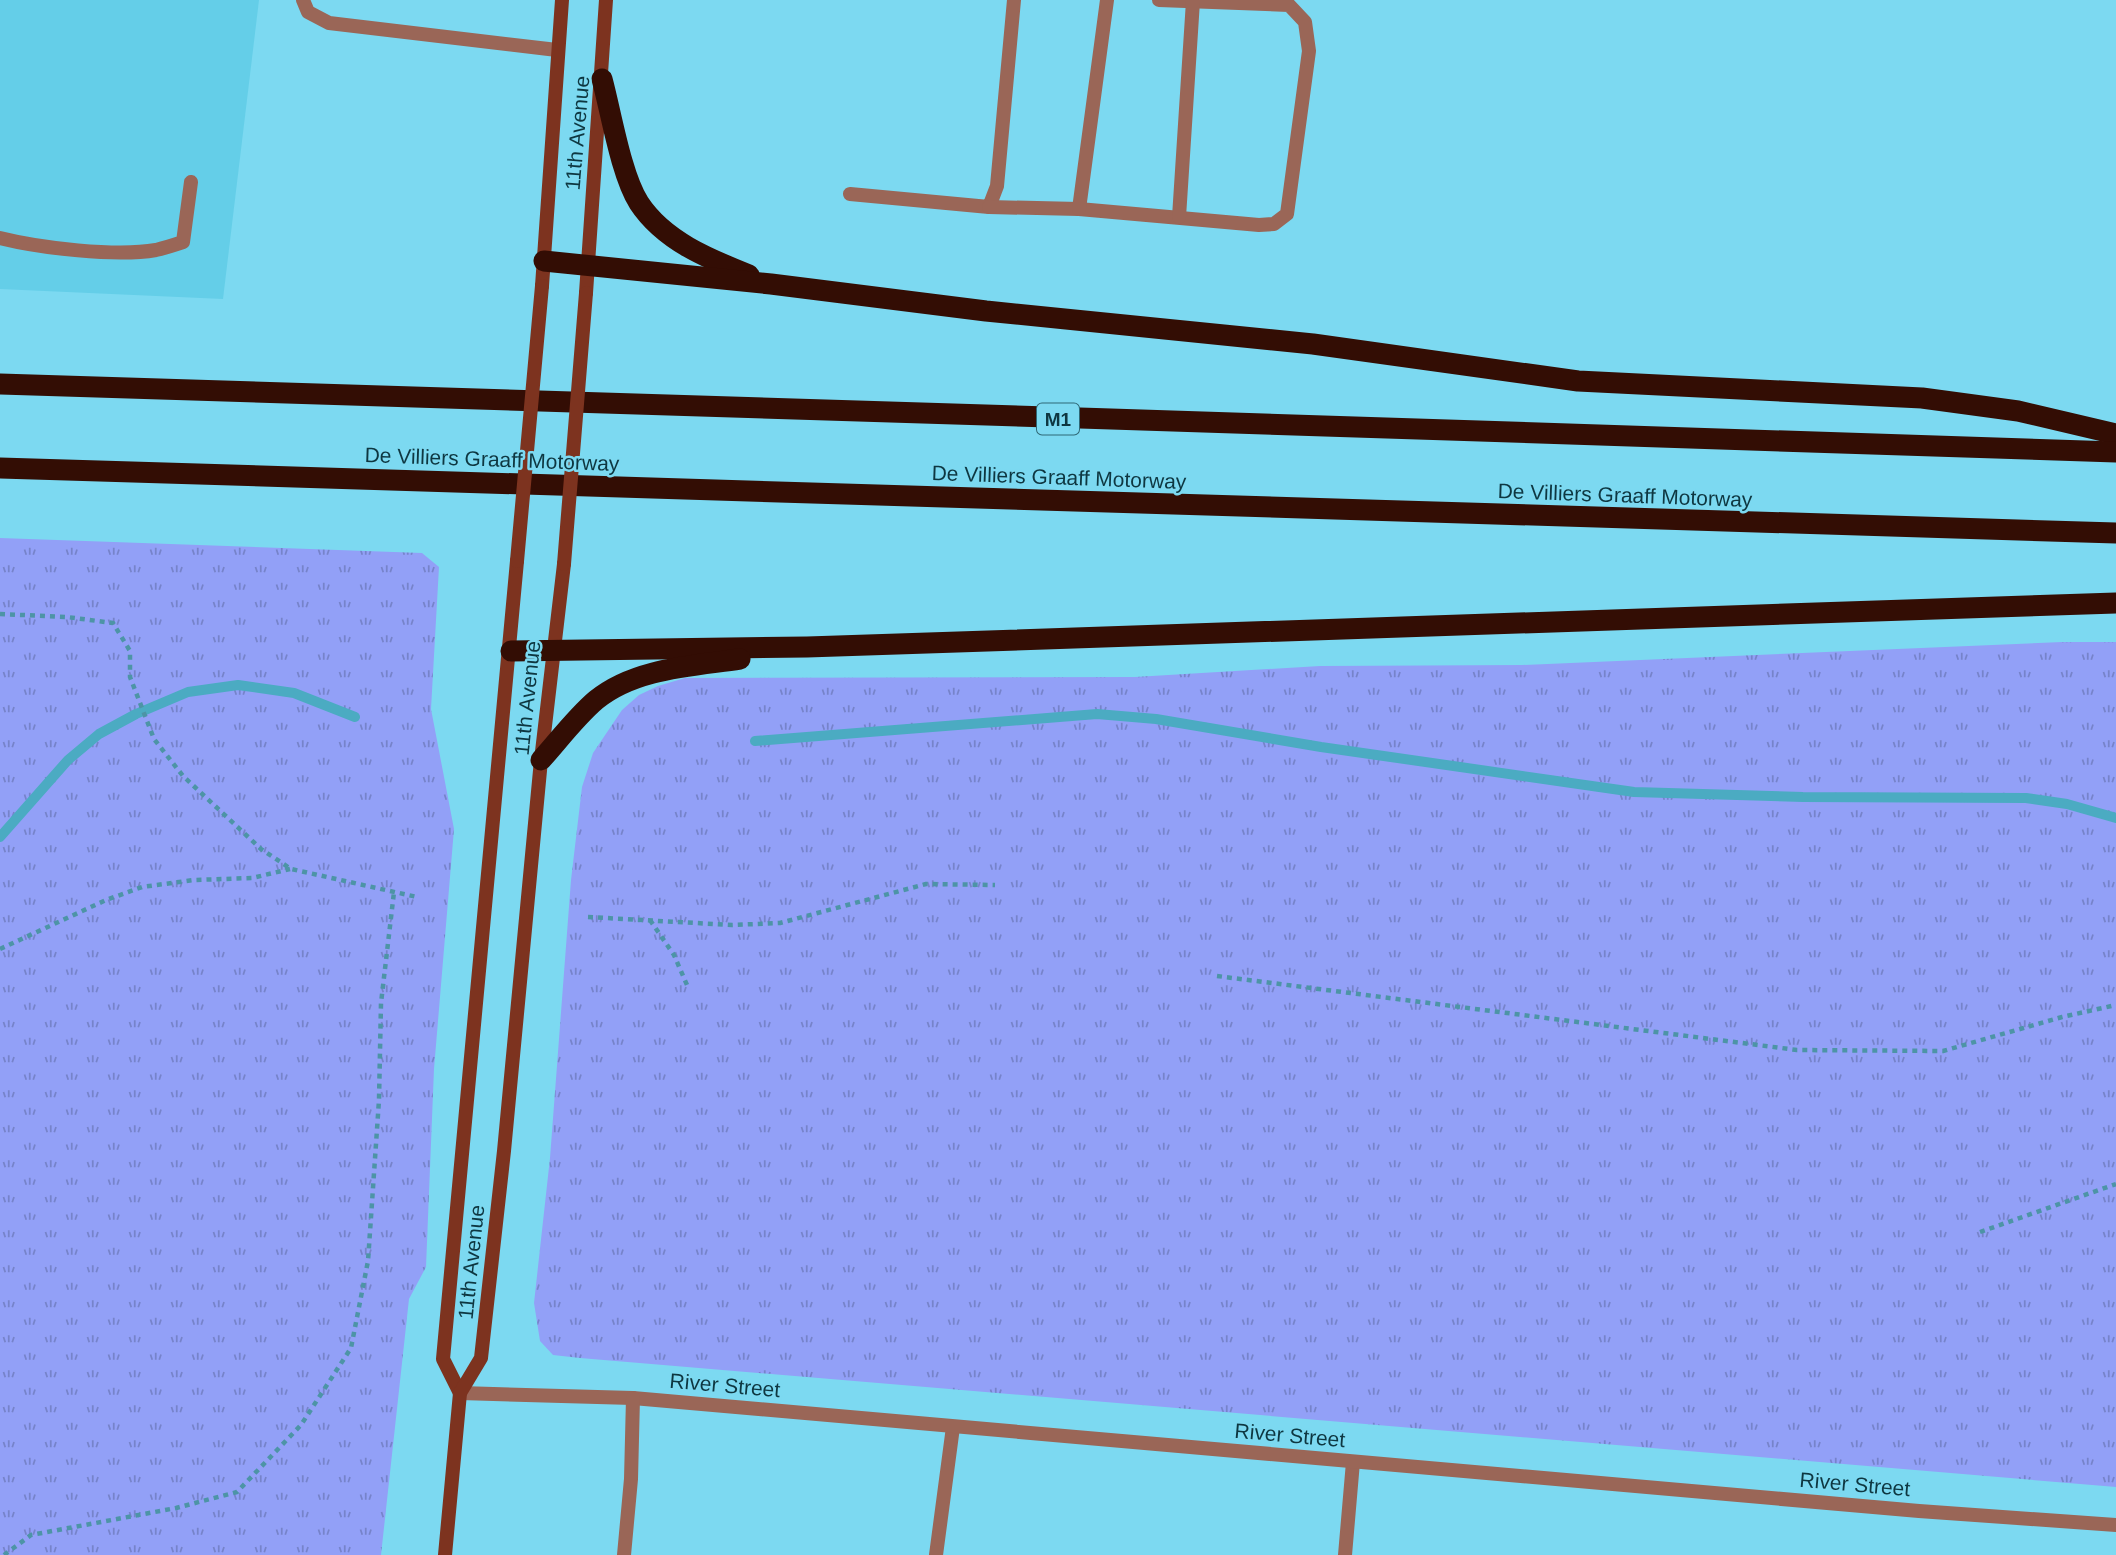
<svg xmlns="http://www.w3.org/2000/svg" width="2116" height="1555" font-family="Helvetica,sans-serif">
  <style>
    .built { fill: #64cee8 }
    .grass { fill: url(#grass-tufts) }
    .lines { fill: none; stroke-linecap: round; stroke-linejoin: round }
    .stream { stroke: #4babc2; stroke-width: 10 }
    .path { stroke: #4d94a6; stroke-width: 4.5; stroke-dasharray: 5 5; stroke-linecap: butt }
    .service { stroke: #9a6657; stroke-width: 14 }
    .minor { stroke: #9a6657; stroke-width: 14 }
    .secondary { stroke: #7d331f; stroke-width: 14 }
    .motorway { stroke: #330d04; stroke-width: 21 }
    .secondary-bridge { stroke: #7d331f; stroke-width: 14 }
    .labels { text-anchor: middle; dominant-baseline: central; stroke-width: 5; stroke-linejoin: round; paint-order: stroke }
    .shield { fill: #7cd9f1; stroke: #2f6876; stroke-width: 2 }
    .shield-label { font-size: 19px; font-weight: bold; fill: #0e3741 }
    .street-label { font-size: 21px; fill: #0e3741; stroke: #7cd9f1 }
  </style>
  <defs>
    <pattern id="grass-tufts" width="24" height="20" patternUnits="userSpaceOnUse" patternTransform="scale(1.75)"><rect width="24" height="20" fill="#92a0f7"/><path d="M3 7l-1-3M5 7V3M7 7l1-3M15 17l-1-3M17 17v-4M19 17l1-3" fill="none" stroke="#7683ca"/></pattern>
  </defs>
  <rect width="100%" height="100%" fill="#7cd9f1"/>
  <path class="built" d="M0,0H259L223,299L0,289Z"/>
  <g class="grass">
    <path d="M0,538L422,553L439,567L431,709L454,829L434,1069L426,1267L409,1299L381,1555H0Z"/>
    <path d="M2062,642H2116V1487L580,1358L553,1355L540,1341L534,1303L550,1158L571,880L582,787L593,753L622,710L639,695L658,686L685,678L1135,677L1320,666L1522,665Z"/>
  </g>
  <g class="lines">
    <g class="stream">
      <path d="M755,741L1097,714L1156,719L1321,747L1634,792L1803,797L2026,798L2067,804L2116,818"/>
      <path d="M0,837L68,760L99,734L136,714L188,692L238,685L294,693L355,717"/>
    </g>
    <g class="path">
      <path d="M0,614L67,617L113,623L130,651V677L154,739L183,776L261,849L291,869L417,897"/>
      <path d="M588,917L732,925L780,923L926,884L995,885"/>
      <path d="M650,920L674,955L687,985"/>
      <path d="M0,949L106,900L142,887L194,880L252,878L290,869"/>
      <path d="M1217,976L1797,1050L1943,1051L2062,1017L2116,1005"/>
      <path d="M1980,1232L2116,1184"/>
      <path d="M4,1555L31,1535L176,1508L237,1492L301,1425L351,1348L368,1261L379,1100L381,1003L394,892"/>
    </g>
    <g class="service">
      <path d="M303,0L308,12L329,23L557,50"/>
      <path d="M850,194L989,207L997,186L1014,0"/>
      <path d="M989,207L1079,209L1259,225L1274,224L1287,214L1309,51L1305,22L1289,5L1159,0"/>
      <path d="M1079,209L1107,0"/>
      <path d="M1179,217L1193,1"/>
      <path d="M0,238C40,248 116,257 156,250C165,248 174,245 183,242L191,182"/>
      <path d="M936,1555L953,1427"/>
      <path d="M1345,1555L1353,1462"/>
    </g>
    <g class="minor">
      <path d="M460,1393L633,1398L1919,1511L2116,1525"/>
      <path d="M624,1555L631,1479L633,1398"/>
    </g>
    <g class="secondary">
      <path d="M542,286L562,0"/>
      <path d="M586,293L606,0"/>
      <path d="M460,1393L443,1359L517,561"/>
      <path d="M445,1555L460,1393L481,1358L504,1151L541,760L564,564"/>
    </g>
    <g class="motorway">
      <path d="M602,79C611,112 621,175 639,203C664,241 709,259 749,275"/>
      <path d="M544,261L771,284L986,311L1313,344L1578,381L1922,398L2018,411L2116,434"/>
      <path d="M0,384C705,407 1411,427 2116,452"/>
      <path d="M0,468L2116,533"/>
      <path d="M511,651L807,647L2116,603"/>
      <path d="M541,760C559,740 576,717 596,700C635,668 693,666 740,659"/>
    </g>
    <g class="secondary-bridge">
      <path d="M517,561L542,286"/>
      <path d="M564,564L586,293"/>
    </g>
  </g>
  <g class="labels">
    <rect class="shield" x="1037" y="403.5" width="42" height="31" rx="5"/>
    <g class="shield-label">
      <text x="1058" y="419">M1</text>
    </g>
    <g class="street-label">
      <text transform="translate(577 133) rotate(-85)">11th Avenue</text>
      <text transform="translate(492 459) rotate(2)">De Villiers Graaff Motorway</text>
      <text transform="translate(1059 477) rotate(2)">De Villiers Graaff Motorway</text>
      <text transform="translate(1625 495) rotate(2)">De Villiers Graaff Motorway</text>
      <text transform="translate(527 698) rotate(-84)">11th Avenue</text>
      <text transform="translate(471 1262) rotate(-84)">11th Avenue</text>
      <text transform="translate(725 1385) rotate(5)">River Street</text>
      <text transform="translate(1290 1435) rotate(5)">River Street</text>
      <text transform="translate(1855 1484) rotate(5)">River Street</text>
    </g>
  </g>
</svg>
